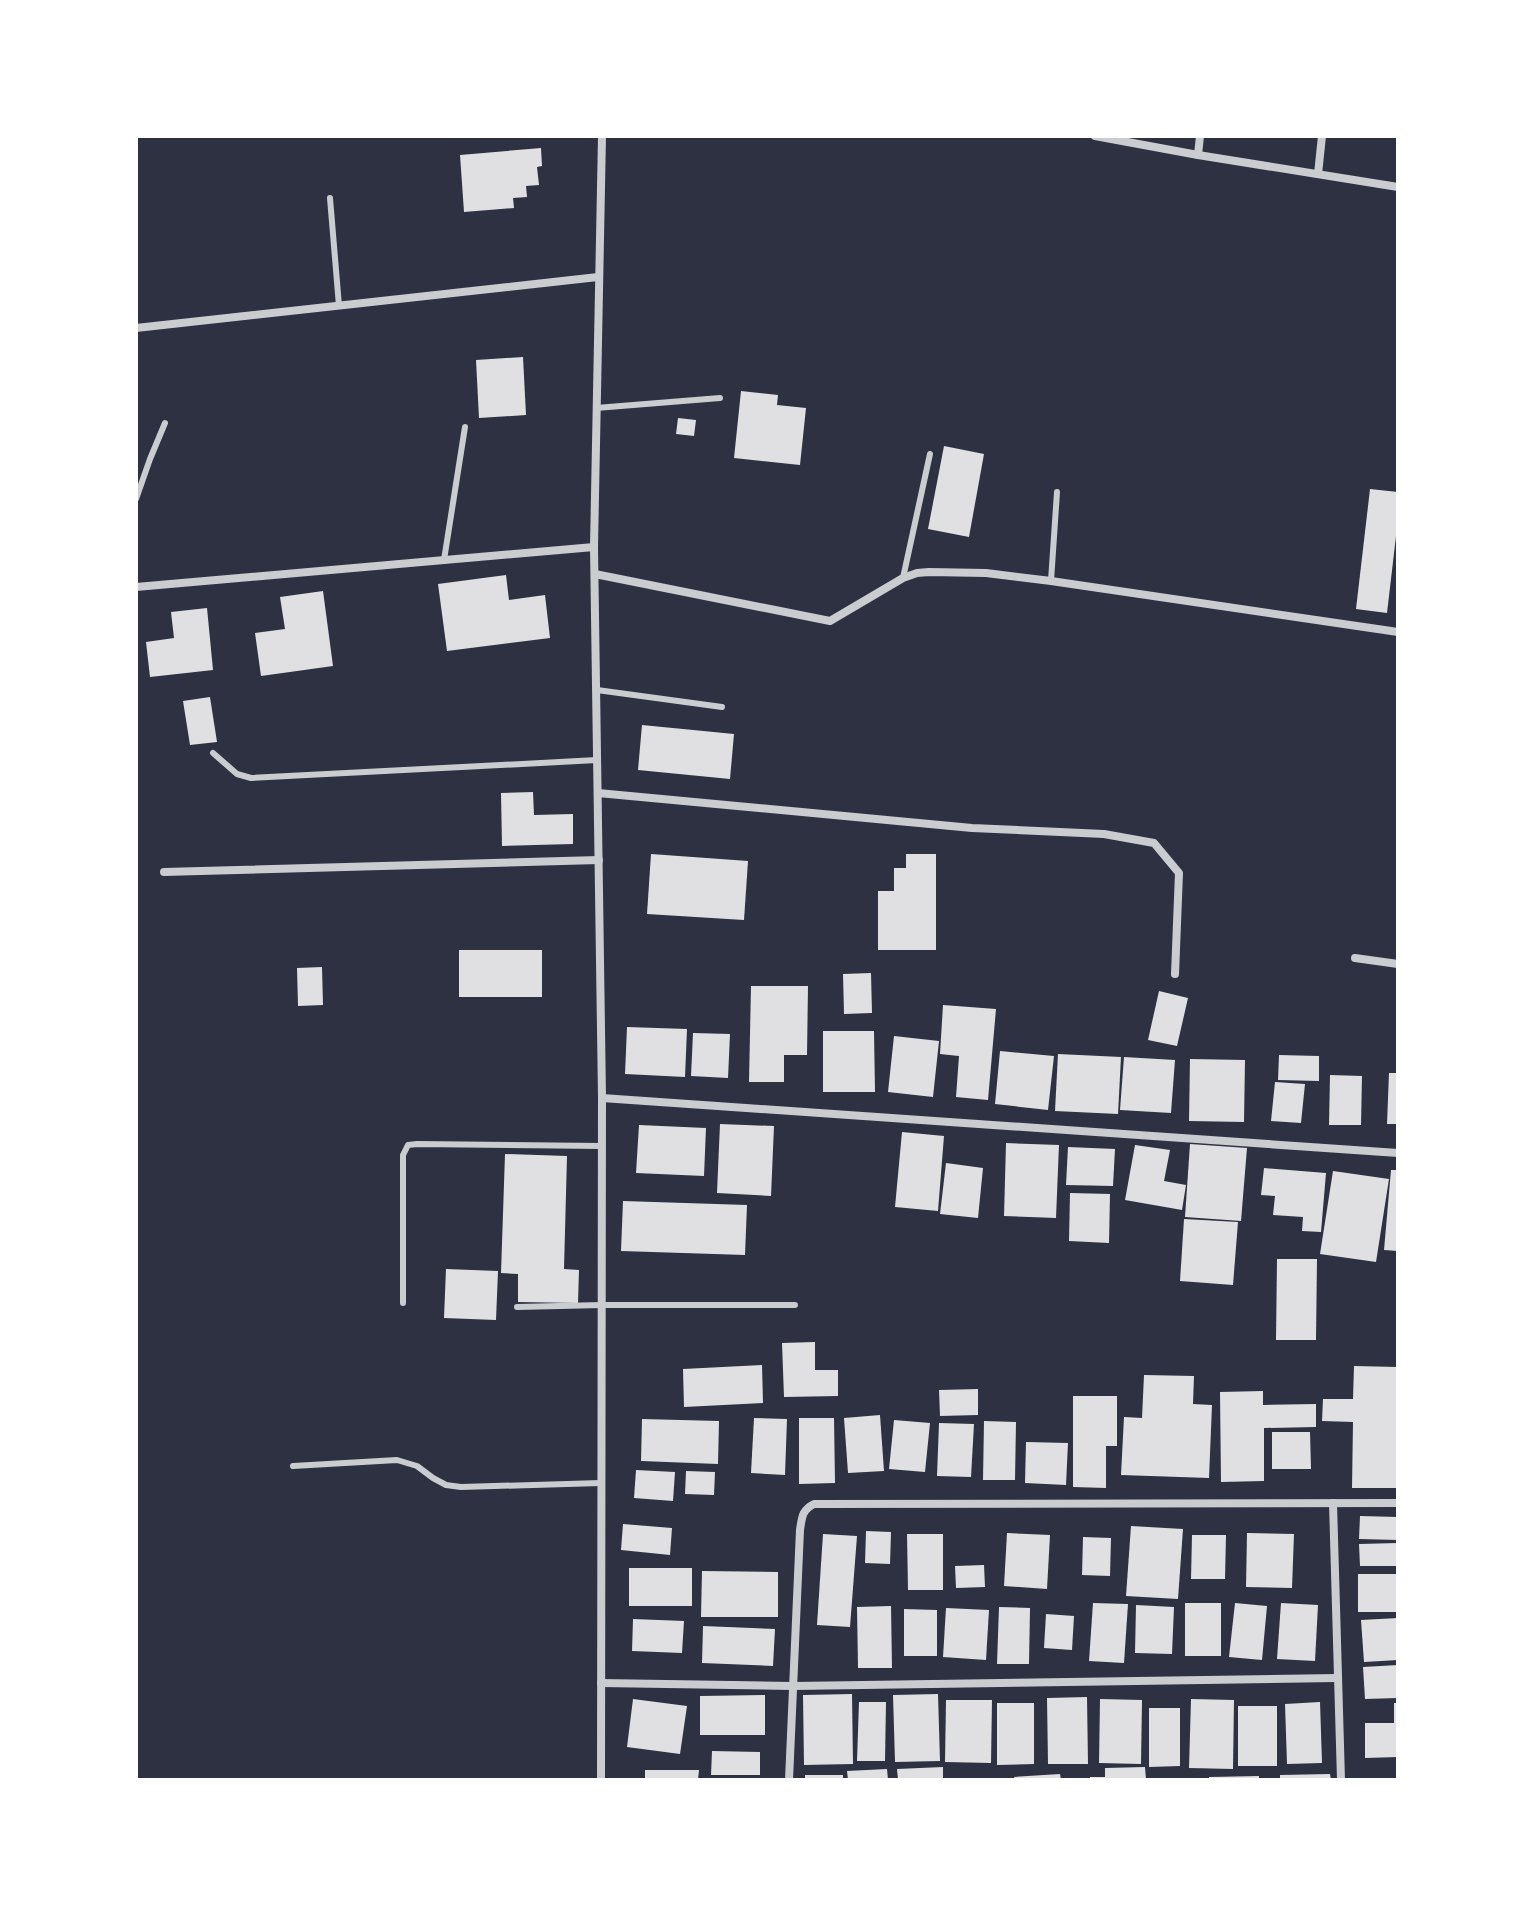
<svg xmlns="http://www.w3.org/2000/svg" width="1534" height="1916" font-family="Quicksand,sans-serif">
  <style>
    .building { fill: #e0e0e3 }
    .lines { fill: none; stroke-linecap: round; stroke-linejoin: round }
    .service { stroke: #caccd0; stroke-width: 6 }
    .minor { stroke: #caccd0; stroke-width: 8 }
  </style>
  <rect width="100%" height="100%" fill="#2d3142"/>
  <g class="building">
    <path d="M541,148L542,166L537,167L539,185L526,186L527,197L513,198L514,208L464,212L460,155Z"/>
    <path d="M523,357L526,415L479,418L476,360Z"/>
    <path d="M741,391L778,395L777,405L806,408L800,465L734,458Z"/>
    <path d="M678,418L696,420L694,436L676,434Z"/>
    <path d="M944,446L984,454L969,537L928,529Z"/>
    <path d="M1370,489L1398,492V519L1387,613L1356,609Z"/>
    <path d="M506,575L509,600L545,595L550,638L447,651L438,584Z"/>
    <path d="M323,591L333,666L261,676L255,633L285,629L280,597Z"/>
    <path d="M207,608L213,670L150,677L146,642L174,638L171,612Z"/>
    <path d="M210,697L217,742L190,745L183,701Z"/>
    <path d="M642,725L734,734L730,779L638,770Z"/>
    <path d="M533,792L534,815L573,814V844L502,846L501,793Z"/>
    <path d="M651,854L748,861L744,920L647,914Z"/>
    <path d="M906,854H936V950H878V891H894V868H906Z"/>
    <rect x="459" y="950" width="83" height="47"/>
    <path d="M322,967L323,1005L298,1006L297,968Z"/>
    <path d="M871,973L872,1013L844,1014L843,974Z"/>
    <path d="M751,986H808L807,1055H784V1082H749Z"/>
    <path d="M1159,991L1188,998L1177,1046L1148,1040Z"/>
    <path d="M943,1005L996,1009L988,1100L956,1097L959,1056L940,1054Z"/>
    <path d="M627,1027L687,1029L685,1077L625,1074Z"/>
    <path d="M823,1031H874L875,1092H823Z"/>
    <path d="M693,1033L730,1034L728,1078L691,1076Z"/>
    <path d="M894,1036L939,1041L933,1097L888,1092Z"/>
    <path d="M1000,1051L1054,1056L1048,1110L995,1104Z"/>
    <path d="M1058,1054L1121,1057L1118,1114L1055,1111Z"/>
    <path d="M1279,1055L1319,1056V1081L1278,1080Z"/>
    <path d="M1124,1057L1175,1060L1171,1113L1120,1110Z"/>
    <path d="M1190,1059L1245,1060L1244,1122L1189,1121Z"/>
    <path d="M1389,1073H1398V1124H1387Z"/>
    <path d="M1330,1075L1362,1076L1361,1125H1329Z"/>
    <path d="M1275,1082L1305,1084L1301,1123L1271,1121Z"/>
    <path d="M720,1124L774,1126L771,1196L717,1193Z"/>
    <path d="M639,1125L706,1128L704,1176L636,1173Z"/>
    <path d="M902,1132L944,1136L938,1211L895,1207Z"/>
    <path d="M1006,1143L1059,1145L1056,1218L1004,1216Z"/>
    <path d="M1190,1144L1247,1148L1241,1221L1185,1217Z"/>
    <path d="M1135,1145L1170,1150L1164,1181L1186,1185L1182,1210L1125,1200Z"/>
    <path d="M1068,1147L1115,1149L1113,1186L1066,1185Z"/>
    <path d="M505,1154L567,1156L564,1269L579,1270L578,1303L518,1302V1274L501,1273Z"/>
    <path d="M946,1163L983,1168L978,1218L940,1214Z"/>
    <path d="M1264,1168L1326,1173L1321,1232L1302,1231L1303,1217L1273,1215L1275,1196L1261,1195Z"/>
    <path d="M1391,1170H1398V1251L1384,1250Z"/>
    <path d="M1333,1171L1389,1179L1376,1262L1320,1254Z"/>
    <path d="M1070,1193L1110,1194L1109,1243L1069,1241Z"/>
    <path d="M623,1201L747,1205L745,1255L621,1251Z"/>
    <path d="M1184,1219L1238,1222L1233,1285L1180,1281Z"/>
    <path d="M1277,1259H1317L1316,1340H1276Z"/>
    <path d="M446,1269L498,1271L496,1320L444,1318Z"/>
    <path d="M815,1342V1370H838V1396L784,1397L782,1343Z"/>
    <path d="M762,1365L763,1403L684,1407L683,1369Z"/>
    <path d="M1354,1366L1398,1367V1488H1352L1353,1422L1322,1421L1323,1399H1353Z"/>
    <path d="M1144,1375L1194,1376L1193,1404L1212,1405L1209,1478L1121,1475L1124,1417L1142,1418Z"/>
    <path d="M978,1389V1415L940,1416L939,1390Z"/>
    <path d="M1263,1391V1405L1316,1404V1427L1264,1428V1481L1221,1482L1220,1392Z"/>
    <path d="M1073,1396H1117V1446H1106V1488L1073,1487Z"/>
    <path d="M880,1415L884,1471L848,1473L844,1418Z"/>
    <path d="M754,1418L787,1419L785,1475L751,1473Z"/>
    <path d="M799,1418H834L835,1483L799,1484Z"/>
    <path d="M642,1419L719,1421L718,1464L641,1461Z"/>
    <path d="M894,1420L930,1423L925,1472L889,1469Z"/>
    <path d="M984,1421L1016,1422L1015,1480H983Z"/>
    <path d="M939,1423L974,1424L971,1477L937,1476Z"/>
    <path d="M1272,1432H1310L1311,1469H1272Z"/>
    <path d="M1026,1442L1068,1443L1066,1485L1025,1483Z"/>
    <path d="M636,1470L675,1472L673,1501L634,1498Z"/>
    <path d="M686,1471L715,1472L714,1495L685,1494Z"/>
    <path d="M1360,1516L1398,1517V1540L1359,1539Z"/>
    <path d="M623,1524L672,1528L670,1555L621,1550Z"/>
    <path d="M1131,1526L1183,1529L1178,1599L1126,1596Z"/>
    <path d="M866,1531L891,1532L890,1564L865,1563Z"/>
    <path d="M1007,1533L1050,1535L1047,1589L1004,1586Z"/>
    <path d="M1247,1533L1294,1534L1292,1588L1246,1587Z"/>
    <path d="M823,1534L857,1536L850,1627L817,1625Z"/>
    <path d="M907,1534H943V1590H908Z"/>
    <path d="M1192,1535H1226L1225,1579H1191Z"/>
    <path d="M1083,1537L1111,1538L1110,1576L1082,1575Z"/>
    <path d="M1398,1543V1566H1360L1359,1544Z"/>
    <path d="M984,1565L985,1587L956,1588L955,1566Z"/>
    <rect x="629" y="1568" width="63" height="38"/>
    <path d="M702,1571L778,1572V1617H701Z"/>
    <rect x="1358" y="1574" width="40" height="38"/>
    <path d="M1093,1603L1128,1604L1124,1663L1089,1661Z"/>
    <rect x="1185" y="1603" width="36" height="53"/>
    <path d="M1235,1603L1267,1606L1262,1660L1229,1657Z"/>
    <path d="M1281,1603L1318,1605L1315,1661L1277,1659Z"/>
    <path d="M1136,1605L1174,1607L1172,1654L1135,1653Z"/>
    <path d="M891,1606L892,1668H858L857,1607Z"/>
    <path d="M999,1607L1030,1608L1029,1664H997Z"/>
    <path d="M946,1608L989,1610L986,1660L943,1657Z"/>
    <path d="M904,1609L937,1610V1656H904Z"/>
    <path d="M1046,1614L1074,1616L1072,1650L1044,1648Z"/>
    <path d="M1398,1618V1660L1364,1662L1361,1620Z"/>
    <path d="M633,1619L684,1621L682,1653L632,1651Z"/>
    <path d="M703,1626L775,1629L773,1666L702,1663Z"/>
    <path d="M1398,1665V1698L1365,1699L1363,1667Z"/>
    <path d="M852,1694L853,1764L804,1765L803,1695Z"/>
    <path d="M938,1694L940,1761L895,1762L893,1695Z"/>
    <path d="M765,1695V1735H700V1696Z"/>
    <path d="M1087,1697L1088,1764H1048L1047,1698Z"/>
    <path d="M633,1699L687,1706L680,1754L627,1747Z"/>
    <path d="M1100,1699L1142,1700L1141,1764L1099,1763Z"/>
    <path d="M1191,1699L1234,1700L1233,1769L1189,1768Z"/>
    <path d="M946,1700H992L991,1763L945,1762Z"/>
    <path d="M859,1702H886L885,1761H857Z"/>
    <path d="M1320,1702L1322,1763L1287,1764L1285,1704Z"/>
    <path d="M997,1703H1034V1764L997,1765Z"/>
    <path d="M1394,1703H1398V1757L1365,1758V1723H1394Z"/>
    <rect x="1238" y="1706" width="39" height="60"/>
    <path d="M1149,1708H1180V1766L1149,1767Z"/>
    <path d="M712,1751L760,1752V1775H711Z"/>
    <path d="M943,1767V1780H898L897,1769Z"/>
    <path d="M1145,1767L1146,1780H1090V1777H1105V1768Z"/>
    <path d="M887,1769L888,1780H848L847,1771Z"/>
    <path d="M645,1770H699L698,1780H645Z"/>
    <path d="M1060,1774L1061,1780H1015L1014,1777Z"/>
    <path d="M1330,1774L1331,1780H1280V1775Z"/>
    <rect x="805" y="1775" width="38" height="5"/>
    <path d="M1259,1776V1780H1209V1777Z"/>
  </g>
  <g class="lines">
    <g class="service">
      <path d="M330,198L339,306"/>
      <path d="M596,408L720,398"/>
      <path d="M136,499L150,459L165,423"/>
      <path d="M444,560L465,427"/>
      <path d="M903,578L930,454"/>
      <path d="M1051,581L1057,492"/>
      <path d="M597,690L722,707"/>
      <path d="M213,753L237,774L251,778L597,760"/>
      <path d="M403,1303V1155L408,1145L417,1144L602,1146"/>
      <path d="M517,1307L602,1305H795"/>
      <path d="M293,1466L397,1460L417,1466L433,1478L446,1485L461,1487L601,1483"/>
    </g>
    <g class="minor">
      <path d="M1095,136L1198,155L1398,187"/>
      <path d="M1198,155L1200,136"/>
      <path d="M1318,174L1322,136"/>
      <path d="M136,328L598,277"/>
      <path d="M595,574L830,621L903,578L917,573L929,572L986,573L1051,581L1398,632"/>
      <path d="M136,587L594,547"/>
      <path d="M598,793L972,828L1104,834L1154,843L1179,873L1175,974"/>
      <path d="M164,872L599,860"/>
      <path d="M1355,958L1398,964"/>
      <path d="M602,1098L1398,1153"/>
      <path d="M1333,1503L1341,1780"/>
      <path d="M601,1683L793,1686L1337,1678"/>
      <path d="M601,1780L602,1098L594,547L602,136"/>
      <path d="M789,1780L800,1530C802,1517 802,1510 814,1504L1398,1503"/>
    </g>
  </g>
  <rect width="1534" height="1916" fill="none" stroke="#ffffff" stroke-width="276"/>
</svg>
